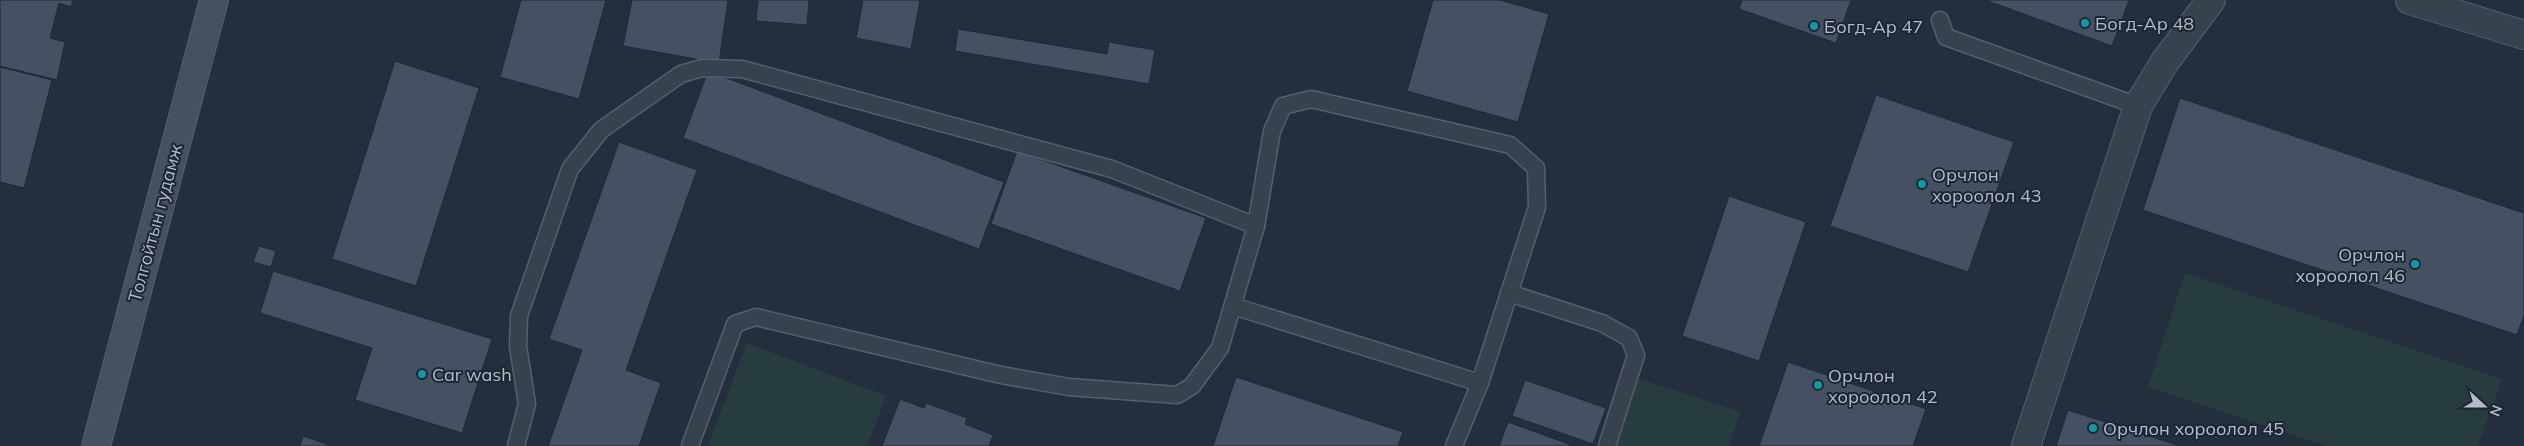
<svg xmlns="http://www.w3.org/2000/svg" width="2524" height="446" font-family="Mulish,sans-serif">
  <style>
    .green { fill: #263c3f }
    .building { fill: #455162; stroke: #1f2835 }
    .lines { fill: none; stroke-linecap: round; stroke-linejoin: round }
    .lane-casing { stroke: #565f6c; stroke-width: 19 }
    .street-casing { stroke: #565f6c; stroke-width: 30 }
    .secondary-casing { stroke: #565f6c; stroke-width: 30 }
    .lane { stroke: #38414e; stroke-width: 16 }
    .street { stroke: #38414e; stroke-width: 28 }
    .secondary { stroke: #465061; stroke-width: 28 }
    .culture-dot { fill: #0f9aa8; stroke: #1d2633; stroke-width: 2 }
    .labels { text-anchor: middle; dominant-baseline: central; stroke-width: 4; stroke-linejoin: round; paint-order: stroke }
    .poi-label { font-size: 18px; fill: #b4bcc9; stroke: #1d2633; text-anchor: start }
    .street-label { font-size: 18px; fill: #b4bcc9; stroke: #1d2633 }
  </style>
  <rect width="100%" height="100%" fill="#242f3e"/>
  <g class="green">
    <path d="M2185,273L2502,379L2478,446H2327L2148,387Z"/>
    <path d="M747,343L886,396L867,446H708Z"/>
    <path d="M1637,378L1740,412L1729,446H1615Z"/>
  </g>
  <g class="building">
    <path d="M0,0H73L71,7L59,3L50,38L65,42L57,80L0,66Z"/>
    <path d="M521,0H606L579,99L500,77Z"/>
    <path d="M632,0H728L719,63L623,46Z"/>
    <path d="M758,0H809L807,25L756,21Z"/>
    <path d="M863,0H920L911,49L856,38Z"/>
    <path d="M1433,0H1500L1549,14L1518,122L1407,91Z"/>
    <path d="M1742,0H1851L1836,43L1739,9Z"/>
    <path d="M1985,0H2129L2112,46Z"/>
    <path d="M958,29L1107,54L1109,42L1155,50L1149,84L955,51Z"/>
    <path d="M395,61L479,88L416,286L332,259Z"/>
    <path d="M0,67L52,80L24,188L0,182Z"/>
    <path d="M708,71L1004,182L979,249L683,138Z"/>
    <path d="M1876,95L2014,142L1968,272L1830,226Z"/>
    <path d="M2180,98L2524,213V315L2517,335L2143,210Z"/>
    <path d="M619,142L697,170L626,370L661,383L639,446H548L582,350L549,339Z"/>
    <path d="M1017,151L1206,218L1180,291L991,224Z"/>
    <path d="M1729,196L1806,222L1759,361L1682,336Z"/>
    <path d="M259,246L276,251L271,267L253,262Z"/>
    <path d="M273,271L492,339L462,433L355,400L372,348L260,313Z"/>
    <path d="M1788,362L1926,409L1913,446H1759Z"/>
    <path d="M1236,377L1403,432L1398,446H1213Z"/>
    <path d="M1525,380L1606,408L1593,444L1512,416Z"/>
    <path d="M900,399L924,408L926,403L967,418L965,424L993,435L989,446H882Z"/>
    <path d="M2068,410L2180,446H2056Z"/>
    <path d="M1508,422L1574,446H1499Z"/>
    <path d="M303,436L332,446H300Z"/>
  </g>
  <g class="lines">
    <defs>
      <g id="lane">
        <path d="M1940,20L1946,37L2138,106"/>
        <path d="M1256,226L1272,131L1283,106L1311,99L1510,145L1536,168L1537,207L1480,383L1454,446"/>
        <path d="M1509,293L1602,323L1629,338L1636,355L1607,446"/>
        <path d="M1233,306L1480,383"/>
        <path d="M516,446L527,404L518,346L519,316L570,169L601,130L681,74L702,68L742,69L1112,169L1256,226L1220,348L1192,386L1177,395L1069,387L1001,375L756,317L735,324L690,446"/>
      </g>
      <g id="street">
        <path d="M2410,0L2524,35"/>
        <path d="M2026,446L2138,106L2164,63L2211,0"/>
      </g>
      <path id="secondary" d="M96,446L214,0"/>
    </defs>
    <use href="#lane" class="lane-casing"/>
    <use href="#street" class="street-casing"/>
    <use href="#secondary" class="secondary-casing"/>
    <use href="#lane" class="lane"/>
    <use href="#street" class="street"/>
    <use href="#secondary" class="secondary"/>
  </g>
  <g class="culture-dot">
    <circle cx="2085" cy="23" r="5"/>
    <circle cx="1814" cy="26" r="5"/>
    <circle cx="1922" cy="184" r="5"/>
    <circle cx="2415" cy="264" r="5"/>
    <circle cx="422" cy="374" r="5"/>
    <circle cx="1818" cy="385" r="5"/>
    <circle cx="2093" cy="428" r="5"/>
  </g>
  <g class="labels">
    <g class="poi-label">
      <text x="2095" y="23">Богд-Ар 48</text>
      <text x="1824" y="26">Богд-Ар 47</text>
      <text x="1932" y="174">Орчлон<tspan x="1932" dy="21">хороолол 43</tspan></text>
      <text x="2405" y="254" text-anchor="end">Орчлон<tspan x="2405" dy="21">хороолол 46</tspan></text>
      <text x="432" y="374">Car wash</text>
      <text x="1828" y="375">Орчлон<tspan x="1828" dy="21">хороолол 42</tspan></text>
      <text x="2103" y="428">Орчлон хороолол 45</text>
    </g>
    <g class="street-label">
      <text transform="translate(155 223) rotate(-75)">Толгойтын гудамж</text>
    </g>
  </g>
  <g transform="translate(2484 406) rotate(111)" stroke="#1d2633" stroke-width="4" paint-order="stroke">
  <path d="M0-4L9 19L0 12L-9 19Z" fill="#b4bcc9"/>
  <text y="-8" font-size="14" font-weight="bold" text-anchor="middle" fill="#b4bcc9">N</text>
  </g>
</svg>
